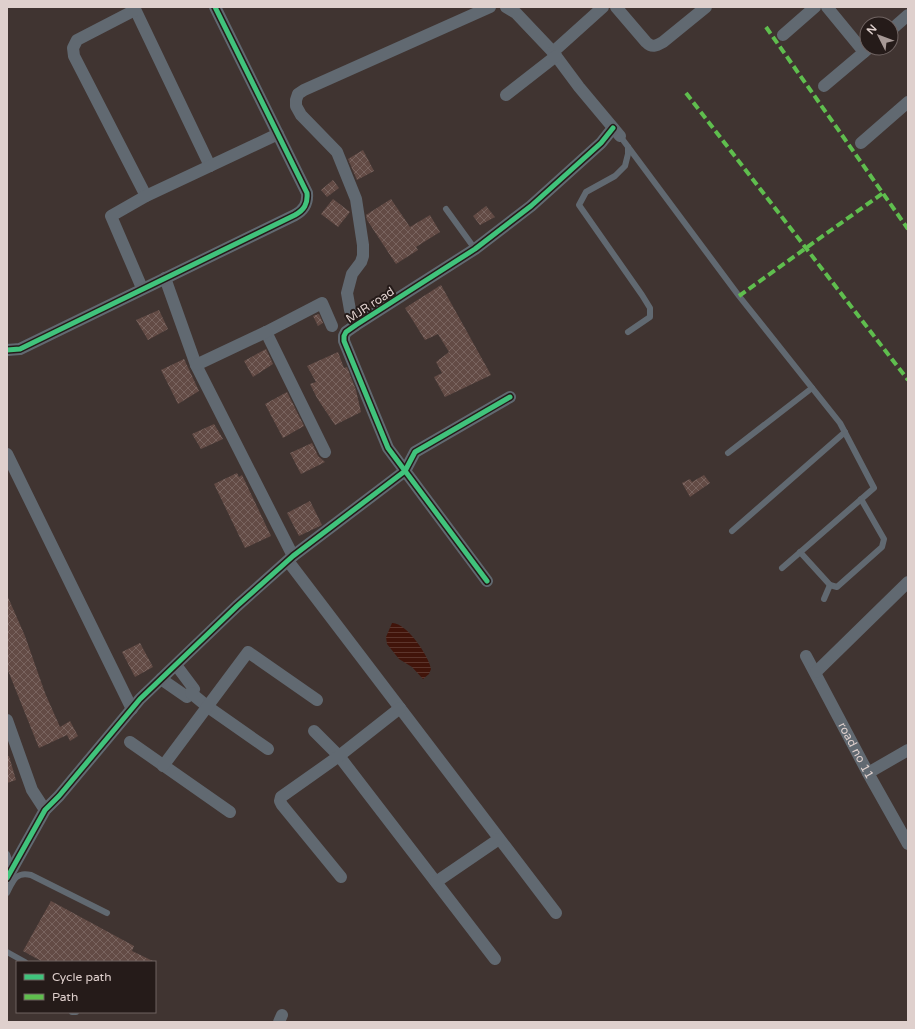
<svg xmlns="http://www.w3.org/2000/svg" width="915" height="1029" font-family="'Varela Round',sans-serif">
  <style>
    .water { fill: url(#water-rules) }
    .building { fill: url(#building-cross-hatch) }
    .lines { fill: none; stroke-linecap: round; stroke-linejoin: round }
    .lane { stroke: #616971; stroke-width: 6 }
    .street { stroke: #616971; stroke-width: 12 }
    .quiet { stroke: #5fbe4e; stroke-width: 4; stroke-dasharray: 8 4; stroke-linecap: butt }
    .cycleway-casing { stroke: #251b19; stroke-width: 8 }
    .cycleway { stroke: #40c37c; stroke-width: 5 }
    .labels { text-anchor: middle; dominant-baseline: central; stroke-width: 4; stroke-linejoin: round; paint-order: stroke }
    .street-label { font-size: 12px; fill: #dfd0cd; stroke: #251b19 }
  </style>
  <defs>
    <pattern id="water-rules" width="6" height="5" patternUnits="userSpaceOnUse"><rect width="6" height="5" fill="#41140a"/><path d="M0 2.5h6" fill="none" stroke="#5c352c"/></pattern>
    <pattern id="building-cross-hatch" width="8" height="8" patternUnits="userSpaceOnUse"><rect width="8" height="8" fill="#634b45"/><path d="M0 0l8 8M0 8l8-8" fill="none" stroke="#79645f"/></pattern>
  </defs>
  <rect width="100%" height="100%" fill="#403431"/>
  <path class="water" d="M392,623C406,622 429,656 431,669L429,674L423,679L412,667L399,659L387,644L386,637Z"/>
  <g class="building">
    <path d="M363,150L374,171L357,180L348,159Z"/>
    <path d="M333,180L339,188L327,197L321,190Z"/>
    <path d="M333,199L350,212L338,227L321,214Z"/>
    <path d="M391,199L410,227L430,215L440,232L416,247L418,250L396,264L367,220L366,215Z"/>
    <path d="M486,206L495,217L480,225L473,216Z"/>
    <path d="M441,285L491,375L445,397L434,377L442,373L436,362L449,352L438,334L425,340L405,308Z"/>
    <path d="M159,310L168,329L148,340L136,320Z"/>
    <path d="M319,314L323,323L318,326L313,316Z"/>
    <path d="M266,349L273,364L253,377L244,361Z"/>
    <path d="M338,352L344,368L347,367L356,390L361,412L335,425L317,398L310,384L316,382L307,366Z"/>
    <path d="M184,359L199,391L178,404L161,370Z"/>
    <path d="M287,392L304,426L283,438L265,404Z"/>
    <path d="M214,424L223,439L201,449L192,434Z"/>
    <path d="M312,443L318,456L325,462L301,474L290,453Z"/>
    <path d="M237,473L239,477L242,475L271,536L245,548L214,484Z"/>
    <path d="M704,475L710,483L690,497L682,483L690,479L692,482Z"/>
    <path d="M310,501L322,525L299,536L287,513Z"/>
    <path d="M7,595L25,636L45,693L60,727L70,721L78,736L70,741L67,735L39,748L7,668Z"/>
    <path d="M140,643L153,667L135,677L122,652Z"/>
    <path d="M7,756H9L16,780L7,783Z"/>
    <path d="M51,901L134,946L132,951L155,962H43L23,951Z"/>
  </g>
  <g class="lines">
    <g class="lane">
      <path d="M620,136L739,296L840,423L874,488L782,568"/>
      <path d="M628,147V154L625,166L615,176L586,192L579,205L642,295L650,308V317L628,332"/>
      <path d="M446,209L475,249"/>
      <path d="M728,453L812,388"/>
      <path d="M732,531L845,432"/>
      <path d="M800,552L830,585L837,587L882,547L884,539L861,499"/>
      <path d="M824,599L830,585"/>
      <path d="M7,854L12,867"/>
      <path d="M7,893C13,881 16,871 31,875L107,913"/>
      <path d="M7,952L25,962"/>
      <path d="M72,1012H76"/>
    </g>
    <g class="street">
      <path d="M134,7L210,166"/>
      <path d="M506,7L516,13L553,52L579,87L620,136"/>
      <path d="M616,7L646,42C652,48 656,46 663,42L706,7"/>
      <path d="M827,7L864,52"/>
      <path d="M135,10L77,40L73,48L74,56L146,196"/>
      <path d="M891,30L908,15"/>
      <path d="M783,35L815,7"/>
      <path d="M553,52L603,7"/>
      <path d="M824,86L869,48"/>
      <path d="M506,95L556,56"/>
      <path d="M861,143L908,102"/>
      <path d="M165,278L196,365L293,556"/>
      <path d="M142,288L111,216L146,196L278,134"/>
      <path d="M356,325L350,310L347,293L352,274L361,262L363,256V245L356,199L337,152L301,115L296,106V100L298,94L304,90L490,7"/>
      <path d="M266,332L325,452"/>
      <path d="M7,350L20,349L295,215C304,210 308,204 307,193L215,7"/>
      <path d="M196,365L266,332L322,303L332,326"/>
      <path d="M7,454L132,709"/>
      <path d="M288,561L556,913"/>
      <path d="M487,581L388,448L344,341V336L346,332L356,325L475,249L531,206L601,143L613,128"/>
      <path id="s1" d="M806,656L868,773L908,844"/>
      <path d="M816,672L908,582"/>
      <path d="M161,679L187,697L194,689L176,665"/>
      <path d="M191,693L208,707L268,749"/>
      <path d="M7,720L32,790L45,810"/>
      <path d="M314,731L339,756L495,959"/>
      <path d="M130,742L230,812"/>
      <path d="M163,766L248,652L317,700"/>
      <path d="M868,773L908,750"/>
      <path d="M341,877L282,805L280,801L281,797L339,756L400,708"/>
      <path d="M7,878L45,810L59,796L140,699L237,606L293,556L405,471L415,452L510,397"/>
      <path d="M436,882L499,839"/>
      <path d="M279,1022L282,1015"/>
    </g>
    <g class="quiet">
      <path d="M766,27L908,229"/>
      <path d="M686,93L908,380"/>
      <path d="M739,296L883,193"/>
    </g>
    <defs>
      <g id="cycleway">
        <path d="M7,350L20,349L295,215C304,210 308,204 307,193L215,7"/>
        <path d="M487,581L388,448L344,341V336L346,332L356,325L475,249L531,206L601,143L613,128"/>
        <path d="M7,878L45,810L59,796L140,699L237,606L293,556L405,471L415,452L510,397"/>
      </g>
    </defs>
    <use href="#cycleway" class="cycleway-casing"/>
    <use href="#cycleway" class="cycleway"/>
  </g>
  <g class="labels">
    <g class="street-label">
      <text transform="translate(370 305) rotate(-33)">MJR road</text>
      <text stroke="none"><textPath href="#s1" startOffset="107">road no 11</textPath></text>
    </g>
  </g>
  <rect width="915" height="1029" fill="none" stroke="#dfd0cd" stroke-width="16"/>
  <rect x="16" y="961" width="140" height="52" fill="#251b19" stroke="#6f6361"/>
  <rect x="24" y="974" width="20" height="6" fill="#40c37c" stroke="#6f6361"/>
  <text x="52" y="981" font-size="12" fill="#dfd0cd">Cycle path</text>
  <rect x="24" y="994" width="20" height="6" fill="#5fbe4e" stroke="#6f6361"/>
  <text x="52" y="1001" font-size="12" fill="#dfd0cd">Path</text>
  <g transform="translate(879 36) rotate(312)"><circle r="19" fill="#251b19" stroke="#6f6361"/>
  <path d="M0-3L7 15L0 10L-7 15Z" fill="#a79996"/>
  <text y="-6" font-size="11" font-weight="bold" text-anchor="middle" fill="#dfd0cd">N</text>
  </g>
</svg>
